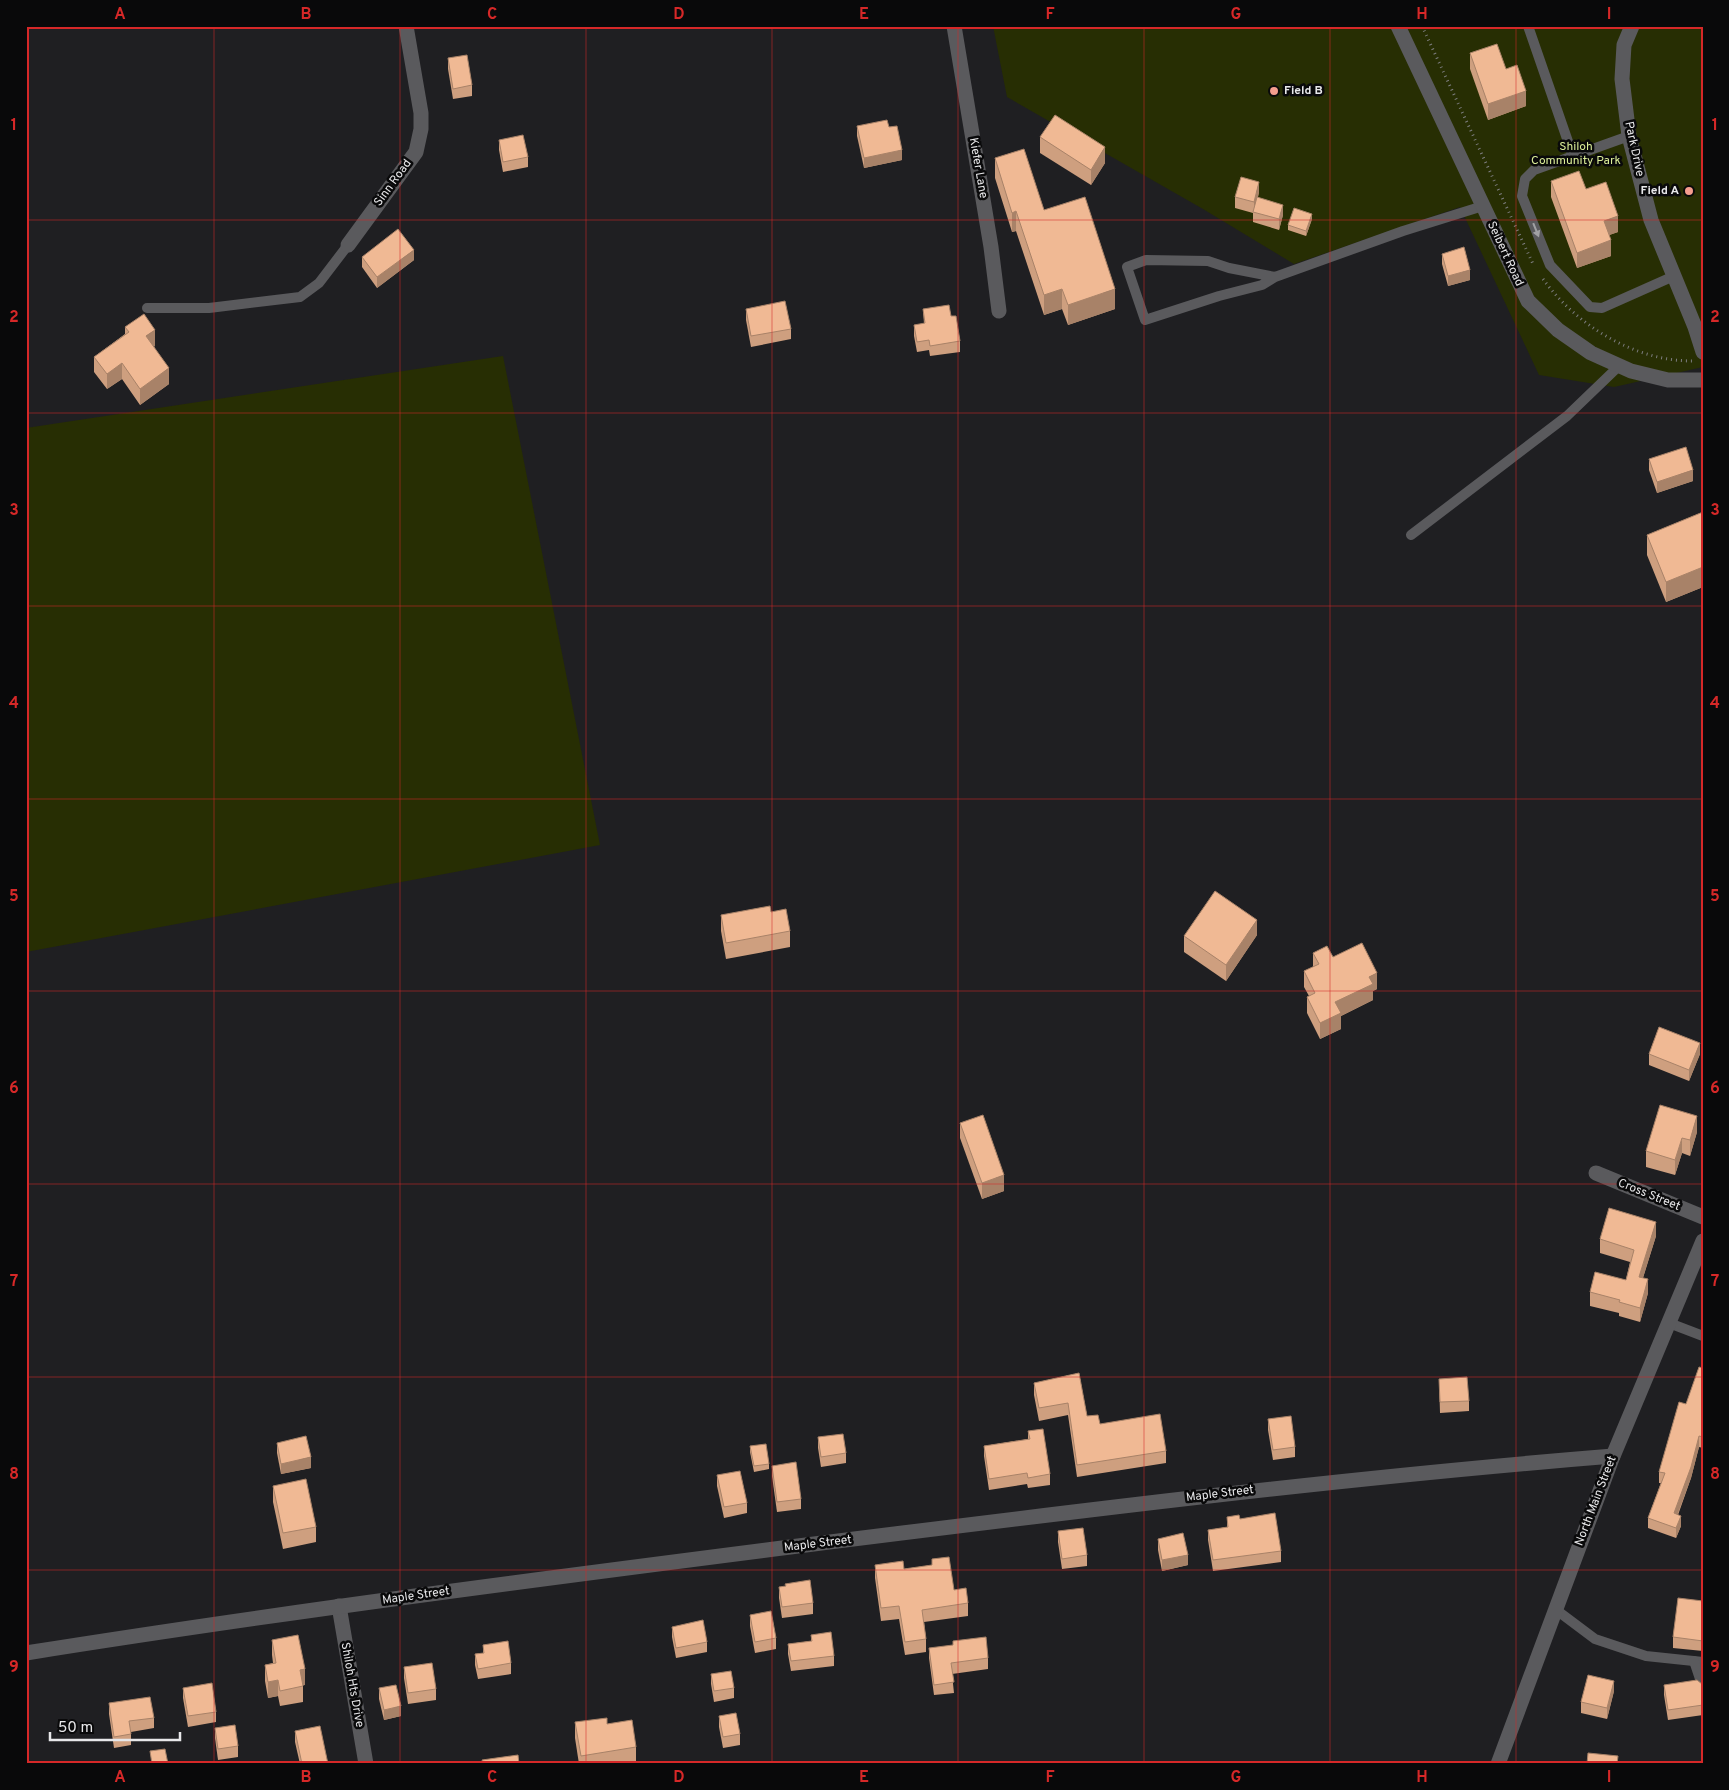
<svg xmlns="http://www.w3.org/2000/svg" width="1729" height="1790" font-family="Overpass,sans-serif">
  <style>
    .green { fill: #272e03 }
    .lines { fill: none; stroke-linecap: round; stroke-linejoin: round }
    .path { stroke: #7d7d7f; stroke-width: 3; stroke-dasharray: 1 4; stroke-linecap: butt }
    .lane { stroke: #5a5a5d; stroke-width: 10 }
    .street { stroke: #5a5a5d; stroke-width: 15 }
    .secondary { stroke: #5a5a5d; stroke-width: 15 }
    .wall { fill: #ce9f7f }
    .shaded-wall { fill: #a88268 }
    .building { fill: #f0b994; stroke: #a88268 }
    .oneway { fill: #a1a1a4 }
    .grid { fill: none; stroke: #d62828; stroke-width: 1; stroke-opacity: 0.55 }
    .poi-dot { fill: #f59d8e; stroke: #09090a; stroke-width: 2 }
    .labels { text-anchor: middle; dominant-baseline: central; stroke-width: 5; stroke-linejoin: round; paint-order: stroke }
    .poi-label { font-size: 12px; font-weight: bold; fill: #e8e8ea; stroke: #09090a; text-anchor: start }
    .park-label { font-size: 12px; fill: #dbee98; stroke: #09090a }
    .street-label { font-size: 12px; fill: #e8e8ea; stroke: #09090a }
    .neatline { fill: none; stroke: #d62828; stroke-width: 2 }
    .grid-label { font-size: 16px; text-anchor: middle; font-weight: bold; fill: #d62828 }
  </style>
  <rect width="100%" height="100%" fill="#1f1f22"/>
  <g class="green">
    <path d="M993,26H1703V367L1614,387L1539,375L1460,207L1294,264L1203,209L1007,97Z"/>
    <path d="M503,356L600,845L26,952V428Z"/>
  </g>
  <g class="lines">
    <g class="path">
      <path d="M1422,26L1534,266"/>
      <path d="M1543,279C1576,325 1634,361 1692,361"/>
    </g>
    <g class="lane">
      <path d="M1528,26L1573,156"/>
      <path d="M1629,136L1534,170L1525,179L1522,196L1550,265L1590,307L1602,308L1674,276"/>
      <path d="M1275,277L1229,268L1208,261L1146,260L1127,267L1145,320L1219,296L1262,285L1275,277L1403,231L1483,206"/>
      <path d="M147,308H209L300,297L319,283L348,245"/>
      <path d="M1411,535L1567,416L1619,366"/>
      <path d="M1669,1323L1703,1336"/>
      <path d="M1555,1609L1595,1639L1646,1656L1703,1662"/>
      <path d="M1694,1661L1703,1688"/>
    </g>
    <g class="street">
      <path d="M954,26L991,247L999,311"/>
      <path d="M1632,26L1624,45L1622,79L1629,136L1651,220L1695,327L1703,352"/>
      <path d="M348,245L416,152L421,129V113L406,26"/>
      <path d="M1596,1173L1703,1217"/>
      <path d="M339,1606L366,1764"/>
    </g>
    <g class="secondary">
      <path d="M1398,26L1528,301L1558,330L1591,353L1631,371L1668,380H1703"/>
      <path d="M26,1653C283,1612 540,1579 798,1546C1069,1512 1340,1478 1613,1456"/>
      <path d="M1498,1764L1613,1456L1703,1241"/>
    </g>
  </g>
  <g class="wall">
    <path d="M1470,53L1506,69L1526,106L1488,120L1470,69Z"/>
    <path d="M448,58L472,85V96L453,99L448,69Z"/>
    <path d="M857,126L889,127L902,160L864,168L857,136Z"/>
    <path d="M1040,137L1105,163L1091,185L1040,153Z"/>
    <path d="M499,140L528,157V167L503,172L499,150Z"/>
    <path d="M995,158L1044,210L1115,309L1068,325L1062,309L1044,315L1016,231L1012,232L995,178Z"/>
    <path d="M1551,181L1586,189L1618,232L1609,235L1611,256L1577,268L1551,197Z"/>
    <path d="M1259,192L1258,197L1283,215L1279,230L1253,222V213L1235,208V197Z"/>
    <path d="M1312,219L1306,236L1288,230V225Z"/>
    <path d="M1442,254L1470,280L1448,286L1442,264Z"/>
    <path d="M362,257L414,260L377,288L362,267Z"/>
    <path d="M746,309L791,329V339L751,347L746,320Z"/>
    <path d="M923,309L951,316L960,341V352L930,356L929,350L917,352L914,336V325L924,324Z"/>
    <path d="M125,327L155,346H154L169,384L140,405L122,379L107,389L94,372V357L125,334Z"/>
    <path d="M1649,459L1693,481L1657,493L1649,470Z"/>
    <path d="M1703,512V587L1666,602L1647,555V535Z"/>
    <path d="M771,912L790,931V947L726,959L721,931V915Z"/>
    <path d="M1257,935L1226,981L1184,952V936Z"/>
    <path d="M1313,953L1333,957L1377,989L1373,991V1000L1341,1016V1029L1320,1039L1307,1013V997L1309,996L1304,987V971L1313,967Z"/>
    <path d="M1649,1054H1700L1689,1081L1649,1065Z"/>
    <path d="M960,1123L1004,1191L982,1199L960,1138Z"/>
    <path d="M1697,1132L1690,1156L1682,1153L1675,1175L1646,1167V1151Z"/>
    <path d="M1656,1236L1643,1278L1648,1293L1640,1322L1619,1316V1313L1590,1306V1292L1626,1280L1630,1262L1600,1253V1239Z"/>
    <path d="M1703,1368V1448L1699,1447L1691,1478L1678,1515L1681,1526L1676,1538L1648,1528V1518L1661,1483H1659V1472L1686,1404Z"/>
    <path d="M1079,1373L1087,1416L1100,1424L1166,1451V1463L1077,1477L1068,1415L1039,1421L1034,1395V1383Z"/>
    <path d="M1439,1379L1469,1401V1411L1440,1413Z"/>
    <path d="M1268,1419L1295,1447V1457L1273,1460L1268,1430Z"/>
    <path d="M1028,1431L1050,1474V1485L1028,1488L1027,1484L989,1490L984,1456V1446L1028,1439Z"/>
    <path d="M818,1437L846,1453V1463L821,1467L818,1448Z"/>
    <path d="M277,1443L311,1468L281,1474L277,1453Z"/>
    <path d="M750,1446L769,1464V1469L754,1472L750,1452Z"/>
    <path d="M772,1466L801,1499V1509L777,1512L772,1476Z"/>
    <path d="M717,1475L747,1503V1513L724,1518L717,1486Z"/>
    <path d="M273,1486L316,1527V1542L283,1549L273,1502Z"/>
    <path d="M1227,1517L1240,1519L1281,1551V1562L1213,1571L1208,1540V1530L1227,1527Z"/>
    <path d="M1058,1531L1087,1555V1566L1062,1569L1058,1542Z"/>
    <path d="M1158,1539L1188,1565L1162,1571L1158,1550Z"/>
    <path d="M932,1559L954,1590L968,1603V1616L924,1622L926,1639V1652L905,1655L899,1619L881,1621L875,1578V1565L904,1569L932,1565Z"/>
    <path d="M779,1587L813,1603V1614L782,1618L779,1598Z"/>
    <path d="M1703,1601V1651L1673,1648V1637Z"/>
    <path d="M750,1615L776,1638V1649L755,1653L750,1626Z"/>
    <path d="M672,1627L707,1642V1652L676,1658L672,1637Z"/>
    <path d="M811,1635L834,1656V1666L791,1671L788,1654V1644L811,1641Z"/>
    <path d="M272,1640L305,1685H303V1702L280,1706L278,1696L268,1698L265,1681V1665L273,1663L272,1655Z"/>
    <path d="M483,1645L511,1663V1674L478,1679L475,1665V1654L483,1653Z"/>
    <path d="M929,1648L988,1658V1669L952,1674L954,1693L934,1695L929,1658Z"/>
    <path d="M404,1667L436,1689V1700L408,1704L404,1678Z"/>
    <path d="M711,1674L734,1688V1698L714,1702L711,1684Z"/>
    <path d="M1664,1685L1703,1686V1715L1668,1720L1664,1695Z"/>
    <path d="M183,1688L216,1712V1722L188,1727L183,1698Z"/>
    <path d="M379,1688L401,1716L384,1720L379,1699Z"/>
    <path d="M1614,1691L1607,1719L1581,1713V1702Z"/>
    <path d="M109,1703L154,1718V1728L131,1732V1745L114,1748L109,1714Z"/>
    <path d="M719,1716L740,1734V1745L723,1748L719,1727Z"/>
    <path d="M575,1722L636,1747V1763L631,1764H579L575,1738Z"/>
    <path d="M215,1728L238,1746V1757L218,1760L215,1738Z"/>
    <path d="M295,1731L328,1764H300L295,1742Z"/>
  </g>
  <g class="shaded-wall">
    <path d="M1526,91V106L1488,120V104Z"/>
    <path d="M1105,147V163L1091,185V170Z"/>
    <path d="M902,150V160L864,168V158Z"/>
    <path d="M1259,182V192L1254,213V202Z"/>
    <path d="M1283,205V215L1279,230V219Z"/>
    <path d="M1016,211V231L1012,232V213Z"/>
    <path d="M1312,214V219L1306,236V231Z"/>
    <path d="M1618,216V232L1604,237V221Z"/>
    <path d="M1611,240V256L1577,268V253Z"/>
    <path d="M414,250V260L377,288V277Z"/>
    <path d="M1470,270V280L1448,286V276Z"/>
    <path d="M1062,289V309L1044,315V295Z"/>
    <path d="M1115,289V309L1068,325V305Z"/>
    <path d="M155,330V346L146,352V336Z"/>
    <path d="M122,363V379L107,389V374Z"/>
    <path d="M169,368V384L140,405V389Z"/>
    <path d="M1693,470V481L1657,493V482Z"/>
    <path d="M1703,567V587L1666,602V582Z"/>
    <path d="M1257,920V935L1226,981V965Z"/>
    <path d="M1377,973V989L1373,991V1000L1341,1016V1029L1320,1039V1023L1335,1002L1369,977Z"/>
    <path d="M1700,1043V1054L1689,1081V1070Z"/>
    <path d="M1697,1116V1132L1690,1156V1140Z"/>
    <path d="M1682,1138V1153L1675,1175V1160Z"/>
    <path d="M1004,1175V1191L982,1199V1183Z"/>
    <path d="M1656,1222V1236L1639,1290V1277Z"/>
    <path d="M1648,1279V1293L1640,1322V1308Z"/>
    <path d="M1699,1436V1447L1691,1478L1674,1524V1513Z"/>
    <path d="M311,1457V1468L281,1474V1464Z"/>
    <path d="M1681,1516V1526L1676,1538V1528Z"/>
    <path d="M1188,1555V1565L1162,1571V1560Z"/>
    <path d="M305,1669V1685L300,1686V1670Z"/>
    <path d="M278,1680V1696L268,1698V1682Z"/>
    <path d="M1614,1681V1691L1607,1719V1708Z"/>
    <path d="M401,1706V1716L384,1720V1710Z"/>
  </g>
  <g class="building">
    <path d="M1497,44L1506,69L1517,65L1526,91L1488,104L1470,53Z"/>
    <path d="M467,55L472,85L453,89L448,58Z"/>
    <path d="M1055,115L1105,147L1091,170L1040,137Z"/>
    <path d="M887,120L889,127L897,126L902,150L864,158L857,126Z"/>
    <path d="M523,135L528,157L503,162L499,140Z"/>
    <path d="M1024,149L1044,210L1085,197L1115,289L1068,305L1062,289L1044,295L1016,211L1012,213L995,158Z"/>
    <path d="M1579,171L1586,189L1606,182L1618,216L1604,221L1611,240L1577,253L1551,181Z"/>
    <path d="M1241,177L1259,182L1254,202L1235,197Z"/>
    <path d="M1257,197L1283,205L1279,219L1253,212Z"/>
    <path d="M1294,208L1312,214L1306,231L1288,225Z"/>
    <path d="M398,229L414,250L377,277L362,257Z"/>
    <path d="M1464,247L1470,270L1448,276L1442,254Z"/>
    <path d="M785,301L791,329L751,336L746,309Z"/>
    <path d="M949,305L951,316H956L960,341L930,346L929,340L917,342L914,325L925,323L923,309Z"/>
    <path d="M144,314L155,330L146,336L169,368L140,389L122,363L107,374L94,357L129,332L125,327Z"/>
    <path d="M1686,447L1693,470L1657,482L1649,459Z"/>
    <path d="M1703,512V567L1666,582L1647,535Z"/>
    <path d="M1215,891L1257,920L1226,965L1184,936Z"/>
    <path d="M770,906L771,912L786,909L790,931L726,943L721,915Z"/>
    <path d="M1362,943L1377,973L1369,977L1373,984L1335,1002L1341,1013L1320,1023L1307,997L1315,993L1304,971L1319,964L1313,953L1327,946L1333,957Z"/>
    <path d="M1659,1027L1700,1043L1689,1070L1649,1054Z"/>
    <path d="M1660,1105L1697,1116L1690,1140L1682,1138L1675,1160L1646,1151Z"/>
    <path d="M983,1115L1004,1175L982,1183L960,1123Z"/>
    <path d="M1609,1208L1656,1222L1639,1277L1648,1279L1640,1308L1619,1302L1620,1300L1590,1292L1595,1272L1626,1280L1634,1250L1600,1239Z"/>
    <path d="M1699,1367L1703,1368V1437L1699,1436L1691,1467L1674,1513L1681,1516L1676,1528L1648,1518L1665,1473L1659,1472L1679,1402L1686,1404Z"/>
    <path d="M1079,1373L1087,1416L1098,1415L1100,1424L1160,1414L1166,1451L1077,1465L1068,1403L1039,1408L1034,1383Z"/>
    <path d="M1467,1377L1469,1401L1440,1402L1439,1379Z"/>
    <path d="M1291,1416L1295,1447L1273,1450L1268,1419Z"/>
    <path d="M1043,1429L1050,1474L1028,1478L1027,1473L989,1479L984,1446L1030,1439L1028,1431Z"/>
    <path d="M843,1434L846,1453L821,1457L818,1437Z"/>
    <path d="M306,1436L311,1457L281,1464L277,1443Z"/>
    <path d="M766,1444L769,1464L754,1466L750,1446Z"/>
    <path d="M796,1462L801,1499L777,1502L772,1466Z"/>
    <path d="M740,1471L747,1503L724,1507L717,1475Z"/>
    <path d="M306,1479L316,1527L283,1533L273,1486Z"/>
    <path d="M1275,1513L1281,1551L1213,1560L1208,1530L1228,1527L1227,1517L1239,1515L1240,1519Z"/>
    <path d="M1083,1528L1087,1555L1062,1559L1058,1531Z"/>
    <path d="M1183,1533L1188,1555L1162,1560L1158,1539Z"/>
    <path d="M949,1557L954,1590L966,1588L968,1603L922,1610L926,1639L905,1642L899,1606L881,1608L875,1565L903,1561L904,1569L932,1565V1559Z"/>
    <path d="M810,1580L813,1603L782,1607L779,1587L786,1586L785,1584Z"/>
    <path d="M1678,1598L1703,1601V1641L1673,1637Z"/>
    <path d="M771,1611L776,1638L755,1642L750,1615Z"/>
    <path d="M703,1620L707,1642L676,1648L672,1627Z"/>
    <path d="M831,1632L834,1656L791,1661L788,1644L812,1641L811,1635Z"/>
    <path d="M298,1635L305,1669L300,1670L303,1686L280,1691L278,1680L268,1682L265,1665L276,1663L272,1640Z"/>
    <path d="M986,1637L988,1658L951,1663L954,1682L934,1685L929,1648L953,1645V1641Z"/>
    <path d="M508,1641L511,1663L478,1669L475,1654L484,1653L483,1645Z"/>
    <path d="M432,1663L436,1689L408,1693L404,1667Z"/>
    <path d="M731,1671L734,1688L714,1691L711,1674Z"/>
    <path d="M1588,1675L1614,1681L1607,1708L1581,1702Z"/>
    <path d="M1697,1680L1702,1684L1703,1705L1668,1710L1664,1685Z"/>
    <path d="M212,1683L216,1712L188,1716L183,1688Z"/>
    <path d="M396,1685L401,1706L384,1710L379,1688Z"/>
    <path d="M150,1697L154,1718L129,1721L131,1734L114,1737L109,1703Z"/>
    <path d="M736,1713L740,1734L723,1737L719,1716Z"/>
    <path d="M607,1718V1724L632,1720L636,1747L581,1756L575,1722Z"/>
    <path d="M235,1725L238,1746L218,1749L215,1728Z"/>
    <path d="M320,1726L328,1764H302L295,1731Z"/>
    <path d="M165,1749L168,1764H152L150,1751Z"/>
    <path d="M1588,1753L1618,1756L1617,1764H1587Z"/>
    <path d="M518,1755L519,1764H483L482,1760Z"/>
  </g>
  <defs><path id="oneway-solid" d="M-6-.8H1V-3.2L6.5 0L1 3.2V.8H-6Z" transform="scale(1.25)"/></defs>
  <use class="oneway" href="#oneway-solid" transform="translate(1536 230) rotate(68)"/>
  <path class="grid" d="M214,26V1764M400,26V1764M586,26V1764M772,26V1764M958,26V1764M1144,26V1764M1330,26V1764M1516,26V1764M26,220H1703M26,413H1703M26,606H1703M26,799H1703M26,991H1703M26,1184H1703M26,1377H1703M26,1570H1703"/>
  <g class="poi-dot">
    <circle cx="1274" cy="91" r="5"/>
    <circle cx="1689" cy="191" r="5"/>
  </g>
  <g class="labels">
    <g class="poi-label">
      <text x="1284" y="91">Field B</text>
      <text x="1679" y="191" text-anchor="end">Field A</text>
    </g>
    <g class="park-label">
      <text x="1576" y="147">Shiloh<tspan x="1576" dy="14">Community Park</tspan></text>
    </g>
    <g class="street-label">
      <text transform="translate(1634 149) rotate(78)">Park Drive</text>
      <text transform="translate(978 168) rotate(80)">Kiefer Lane</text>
      <text transform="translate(393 183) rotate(-54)">Sinn Road</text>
      <text transform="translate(1505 254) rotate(65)">Seibert Road</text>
      <text transform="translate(1649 1195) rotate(22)">Cross Street</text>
      <text transform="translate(1220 1494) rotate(-7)">Maple Street</text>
      <text transform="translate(1596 1501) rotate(-69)">North Main Street</text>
      <text transform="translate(818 1544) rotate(-7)">Maple Street</text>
      <text transform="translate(416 1596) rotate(-8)">Maple Street</text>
      <text transform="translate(352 1685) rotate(80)">Shiloh Hts Drive</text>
    </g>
  </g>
  <rect width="1729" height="1790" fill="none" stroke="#09090a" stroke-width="55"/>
  <path d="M50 1732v8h130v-8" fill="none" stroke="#e8e8ea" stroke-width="2.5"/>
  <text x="58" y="1732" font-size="15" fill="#e8e8ea" stroke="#09090a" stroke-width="4" paint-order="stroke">50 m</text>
  <rect x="28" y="28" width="1674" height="1734" class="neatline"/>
  <g class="grid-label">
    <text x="120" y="19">A</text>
    <text x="306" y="19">B</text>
    <text x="492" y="19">C</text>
    <text x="679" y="19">D</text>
    <text x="864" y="19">E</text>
    <text x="1050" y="19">F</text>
    <text x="1236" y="19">G</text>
    <text x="1422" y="19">H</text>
    <text x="1609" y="19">I</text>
    <text x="14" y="130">1</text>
    <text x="1715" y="130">1</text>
    <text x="14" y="322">2</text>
    <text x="1715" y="322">2</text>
    <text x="14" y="515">3</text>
    <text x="1715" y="515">3</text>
    <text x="14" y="708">4</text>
    <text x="1715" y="708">4</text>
    <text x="14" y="901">5</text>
    <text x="1715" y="901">5</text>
    <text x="14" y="1093">6</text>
    <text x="1715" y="1093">6</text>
    <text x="14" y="1286">7</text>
    <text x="1715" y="1286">7</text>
    <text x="14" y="1479">8</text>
    <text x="1715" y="1479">8</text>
    <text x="14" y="1672">9</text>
    <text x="1715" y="1672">9</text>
    <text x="120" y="1782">A</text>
    <text x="306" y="1782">B</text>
    <text x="492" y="1782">C</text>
    <text x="679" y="1782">D</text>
    <text x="864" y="1782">E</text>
    <text x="1050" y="1782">F</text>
    <text x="1236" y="1782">G</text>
    <text x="1422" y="1782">H</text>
    <text x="1609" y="1782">I</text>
  </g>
</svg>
